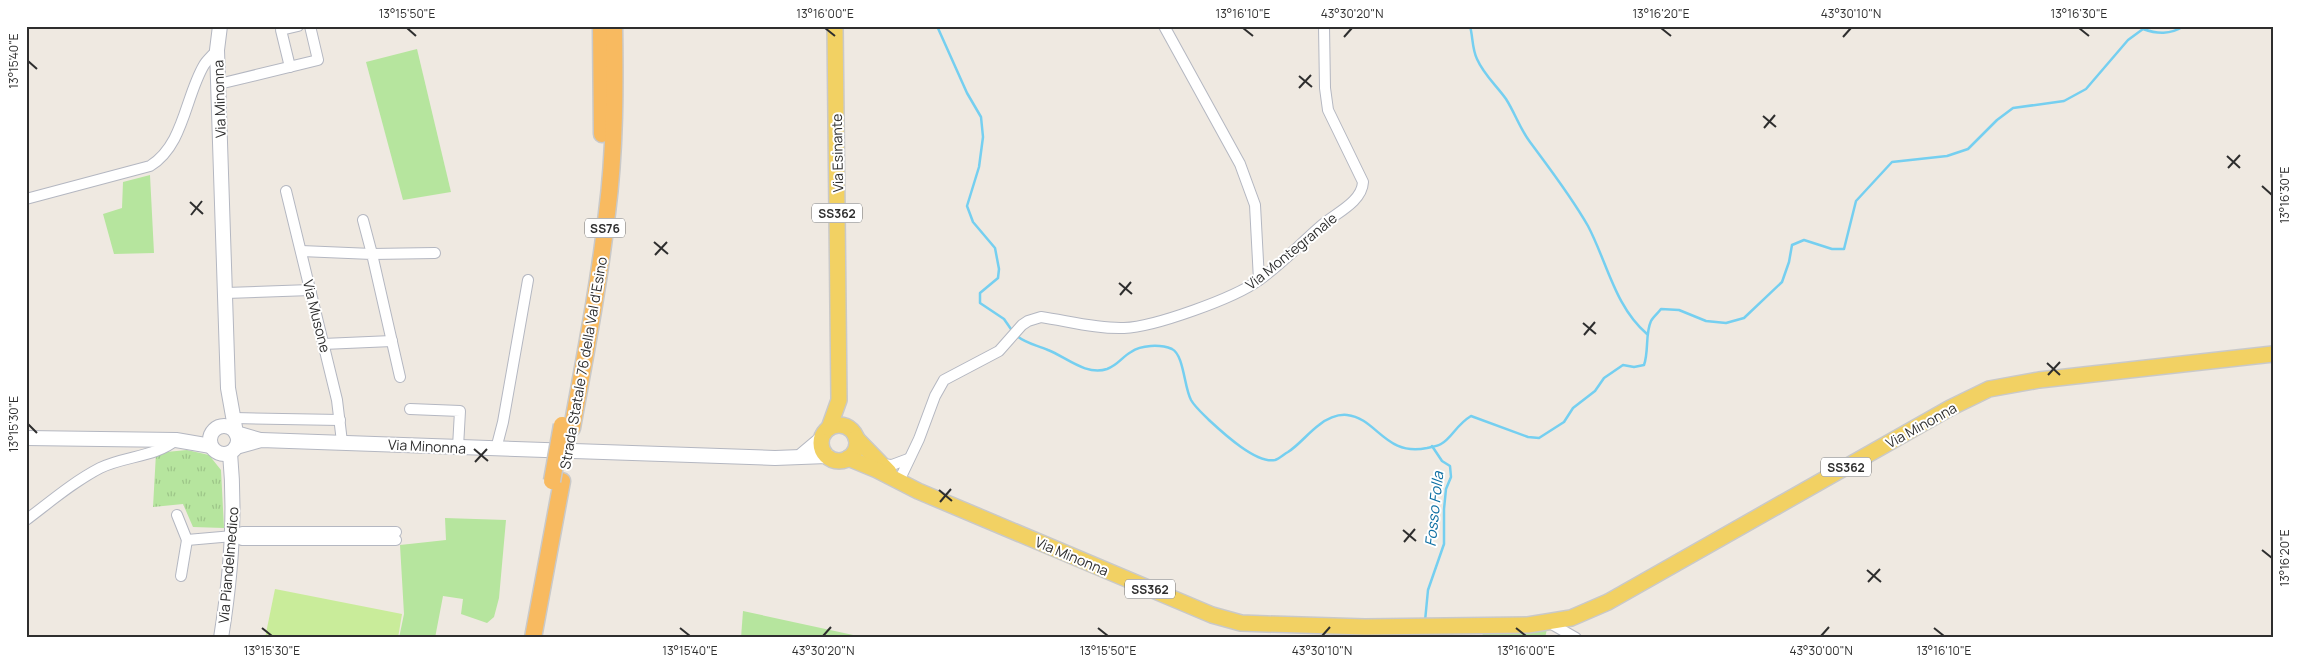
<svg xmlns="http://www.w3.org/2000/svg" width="2299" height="664" font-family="Manrope,sans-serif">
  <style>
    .grass { fill: #b6e59e }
    .park { fill: url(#park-tufts) }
    .pitch { fill: #c9ec9a }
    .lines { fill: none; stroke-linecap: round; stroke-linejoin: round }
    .stream { stroke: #75cff0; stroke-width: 2.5 }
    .minor-casing { stroke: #b4b7c1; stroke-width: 12 }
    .secondary-casing { stroke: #b4b7c1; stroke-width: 16 }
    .primary-casing { stroke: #c9c9c9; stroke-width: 18 }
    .trunk-casing { stroke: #c9c9c9; stroke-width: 19 }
    .minor { stroke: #fff; stroke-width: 10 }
    .secondary { stroke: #fff; stroke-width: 14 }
    .primary { stroke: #f2d163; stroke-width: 15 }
    .trunk { stroke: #f8ba60; stroke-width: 16 }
    .trunk-bridge-casing { stroke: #c9c9c9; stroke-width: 19; stroke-linecap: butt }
    .trunk-bridge { stroke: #f8ba60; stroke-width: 16 }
    .ticks { fill: none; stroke: #2e2e2e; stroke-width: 2 }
    .labels { text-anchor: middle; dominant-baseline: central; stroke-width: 4; stroke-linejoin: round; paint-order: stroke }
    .shield { fill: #fff; stroke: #6d6d6d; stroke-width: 1 }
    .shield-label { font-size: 12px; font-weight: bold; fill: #2e2e2e }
    .street-label { font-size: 14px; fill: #2e2e2e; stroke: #fff }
    .water-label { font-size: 15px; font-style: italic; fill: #0d6fa3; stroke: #fff }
    .neatline { fill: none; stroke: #2e2e2e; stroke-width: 2 }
    .ticks-label { font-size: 12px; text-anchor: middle; fill: #2e2e2e }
  </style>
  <defs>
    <pattern id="park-tufts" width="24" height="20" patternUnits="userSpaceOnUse" patternTransform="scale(1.25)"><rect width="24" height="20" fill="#b6e59e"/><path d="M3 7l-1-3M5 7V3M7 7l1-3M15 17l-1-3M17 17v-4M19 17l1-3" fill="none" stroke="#9dc588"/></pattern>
  </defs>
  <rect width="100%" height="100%" fill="#efe9e1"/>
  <g class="grass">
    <path d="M417,49L451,192L403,200L366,62Z"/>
    <path d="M150,175L154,253L114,254L103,214L122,208L123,182Z"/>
    <path d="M445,518L506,520L499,598L494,617L487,623L461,614L463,599L443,596L435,638H399L404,614L400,545L446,540Z"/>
    <path d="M743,611L867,638H741Z"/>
    <path d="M1547,629L1545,638H1483L1482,630Z"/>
    <path d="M1408,630L1436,631L1435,638H1410Z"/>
  </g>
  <path class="park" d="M187,450L209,455L221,470L224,528L193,527L183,504L153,507L156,453Z"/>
  <path class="pitch" d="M275,589L402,614L398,638H265Z"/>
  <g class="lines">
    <g class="stream">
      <path d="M937,26L967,93L981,117L983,137L979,167L967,206L973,222L995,248L999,269L998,278L980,293V303L1004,319L1013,332"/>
      <path d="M1470,26C1473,37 1472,49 1477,59C1484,75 1496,85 1506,99C1515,113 1520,129 1530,142C1550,169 1571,196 1588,226C1607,262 1615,307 1647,334"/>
      <path d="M1017,336C1027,344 1037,345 1048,350C1066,357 1086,376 1107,369C1118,365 1122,357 1131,352C1141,345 1160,344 1172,349C1184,355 1184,387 1191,400C1195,407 1203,414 1209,420C1222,432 1256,464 1275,460C1279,459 1284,454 1288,452C1299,445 1308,433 1319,425C1326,419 1337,414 1347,415C1377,418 1385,457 1427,448C1431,447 1438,446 1441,444C1452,438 1456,425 1471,416L1528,437L1539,438L1564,422L1573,408L1595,391L1604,378L1623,365L1634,367L1644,365C1649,351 1645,334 1651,321C1653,317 1658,313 1661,309L1679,310L1706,321L1726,323L1744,318L1782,282L1789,262L1792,245L1804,240L1832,249H1844L1856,201L1892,162L1947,156L1968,149L1997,120L2013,108L2064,101L2086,89L2128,40L2143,29C2157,34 2170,35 2184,26"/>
      <path d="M1425,621L1428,590L1444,544V509L1446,489L1451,477L1450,466L1442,461L1432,446"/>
      <path d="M1423,638L1424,631"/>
    </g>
    <defs>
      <g id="minor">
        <path d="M1164,26L1240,164L1255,205L1259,280"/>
        <path d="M290,67L281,30L298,26"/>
        <path d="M219,84L318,60L310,26"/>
        <path d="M286,191L337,400L342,442"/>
        <path d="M26,199L150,166C184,145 185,97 204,65C207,60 213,55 217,50"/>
        <path d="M363,220L372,254L435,253"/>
        <path d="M301,251L372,254L400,377"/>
        <path d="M226,293L311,290"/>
        <path d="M323,344L392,341"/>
        <path d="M410,409L460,411L458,447"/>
        <path d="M234,418L340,420"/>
        <path d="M496,449L503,422L528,280"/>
        <path d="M880,464L892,465L908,459"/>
        <path d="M899,481L919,439L935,396L944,380L999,351L1022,325L1028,321L1041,317C1068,321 1097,329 1124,328C1154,327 1235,298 1259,280C1282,264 1301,243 1322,225C1336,213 1362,202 1363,182L1328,110L1325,88L1324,26"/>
        <path d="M177,515L187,540L233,536L242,532H396"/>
        <path d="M26,520C50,502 73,482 100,468C124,456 156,457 176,440"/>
        <path d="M233,536L242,540H396"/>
        <path d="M181,576L187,540"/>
        <path d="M1548,622L1576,638"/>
      </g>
      <g id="secondary">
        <path d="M220,26L217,50L228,388L236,433L260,440"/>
        <circle cx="224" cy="440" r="14"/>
        <path d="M26,438L176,440L211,446"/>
        <path d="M236,447L261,440L775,458L827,456"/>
        <path d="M802,455L821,439"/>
        <path d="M221,638C231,576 236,515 230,453"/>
      </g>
      <g id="primary">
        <circle cx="839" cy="443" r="18"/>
        <path d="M829,428L839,400L835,26"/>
        <path d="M856,438L889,472"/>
        <path d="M848,458L877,470L918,491L1212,615L1241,623L1267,624L1365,627L1528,625L1571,618L1608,602L1950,408L1989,389L2039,380L2273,354"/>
      </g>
      <g id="trunk">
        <path d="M601,26L602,134"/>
        <path d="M572,428C585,356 599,285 607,213C615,151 615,88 614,26"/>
        <path d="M533,638L562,481"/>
      </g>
    </defs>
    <use href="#minor" class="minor-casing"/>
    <use href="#secondary" class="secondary-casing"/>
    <use href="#primary" class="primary-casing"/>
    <use href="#trunk" class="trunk-casing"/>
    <use href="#minor" class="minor"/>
    <use href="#secondary" class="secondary"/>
    <use href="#primary" class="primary"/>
    <use href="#trunk" class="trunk"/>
    <defs>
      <path id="trunk-bridge" d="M552,481L562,425"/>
    </defs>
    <use href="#trunk-bridge" class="trunk-bridge-casing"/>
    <use href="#trunk-bridge" class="trunk-bridge"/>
  </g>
  <path class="ticks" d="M407,28L416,36M825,28L835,36M1243,28L1253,36M1661,28L1671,36M2079,28L2089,36M1344,37L1352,28M1843,37L1851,28M28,61L37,69M1299,76L1312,87M1299,88L1311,75M1763,116L1776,127M1764,128L1775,115M2227,156L2240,168M2228,168L2240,155M2262,186L2272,195M190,202L203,214M191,215L202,201M654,242L668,254M655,255L667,242M1119,283L1132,294M1120,295L1131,282M1583,323L1596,334M1584,335L1595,322M2047,363L2060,375M2048,375L2060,362M28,424L37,433M474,449L488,461M475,462L487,449M939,490L952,501M940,502L951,489M1403,530L1416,541M1404,542L1415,529M2262,550L2272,558M1867,570L1881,582M1868,582L1880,569M262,628L272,636M680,628L690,636M1098,628L1108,636M1516,628L1526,636M1934,628L1944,636M823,636L831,627M1322,636L1330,627M1821,636L1829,627"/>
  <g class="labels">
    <g class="shield">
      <rect x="812" y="203.5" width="50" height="19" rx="4"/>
      <rect x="585" y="218.5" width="40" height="19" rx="4"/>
      <rect x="1821" y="457.5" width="50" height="19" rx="4"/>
      <rect x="1125" y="579.5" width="50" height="19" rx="4"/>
    </g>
    <g class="shield-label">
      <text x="837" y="213">SS362</text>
      <text x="605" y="228">SS76</text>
      <text x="1846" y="467">SS362</text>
      <text x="1150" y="589">SS362</text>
    </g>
    <g class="street-label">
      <text transform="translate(219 99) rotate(-92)">Via Minonna</text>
      <text transform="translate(837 153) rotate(-91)">Via Esinante</text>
      <text transform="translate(1291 251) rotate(-39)">Via Montegranale</text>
      <text transform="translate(317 316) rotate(76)">Via Musone</text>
      <text transform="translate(583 363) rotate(-80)">Strada Statale 76 della Val d'Esino</text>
      <text transform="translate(1921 425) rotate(-29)">Via Minonna</text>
      <text transform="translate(427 446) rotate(3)">Via Minonna</text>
      <text transform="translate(1072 556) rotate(23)">Via Minonna</text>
      <text transform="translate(228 565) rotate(-85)">Via Piandelmedico</text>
    </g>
    <g class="water-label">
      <text transform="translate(1434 509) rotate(-84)">Fosso Folla</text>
    </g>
  </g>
  <rect width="2299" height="664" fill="none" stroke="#ffffff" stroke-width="55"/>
  <rect x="28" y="28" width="2244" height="608" class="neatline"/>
  <g class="ticks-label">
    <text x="407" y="18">13°15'50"E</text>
    <text x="825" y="18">13°16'00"E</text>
    <text x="1243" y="18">13°16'10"E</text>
    <text x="1352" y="18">43°30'20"N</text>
    <text x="1661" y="18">13°16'20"E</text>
    <text x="1851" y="18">43°30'10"N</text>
    <text x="2079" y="18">13°16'30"E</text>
    <text transform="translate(14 61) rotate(-90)" y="4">13°15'40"E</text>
    <text transform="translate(2285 195) rotate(-90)" y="4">13°16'30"E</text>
    <text transform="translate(14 424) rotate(-90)" y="4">13°15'30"E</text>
    <text transform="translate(2285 558) rotate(-90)" y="4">13°16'20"E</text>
    <text x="272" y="655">13°15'30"E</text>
    <text x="690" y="655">13°15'40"E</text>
    <text x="823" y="655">43°30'20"N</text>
    <text x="1108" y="655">13°15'50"E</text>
    <text x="1322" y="655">43°30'10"N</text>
    <text x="1526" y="655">13°16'00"E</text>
    <text x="1821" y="655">43°30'00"N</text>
    <text x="1944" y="655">13°16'10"E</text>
  </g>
</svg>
